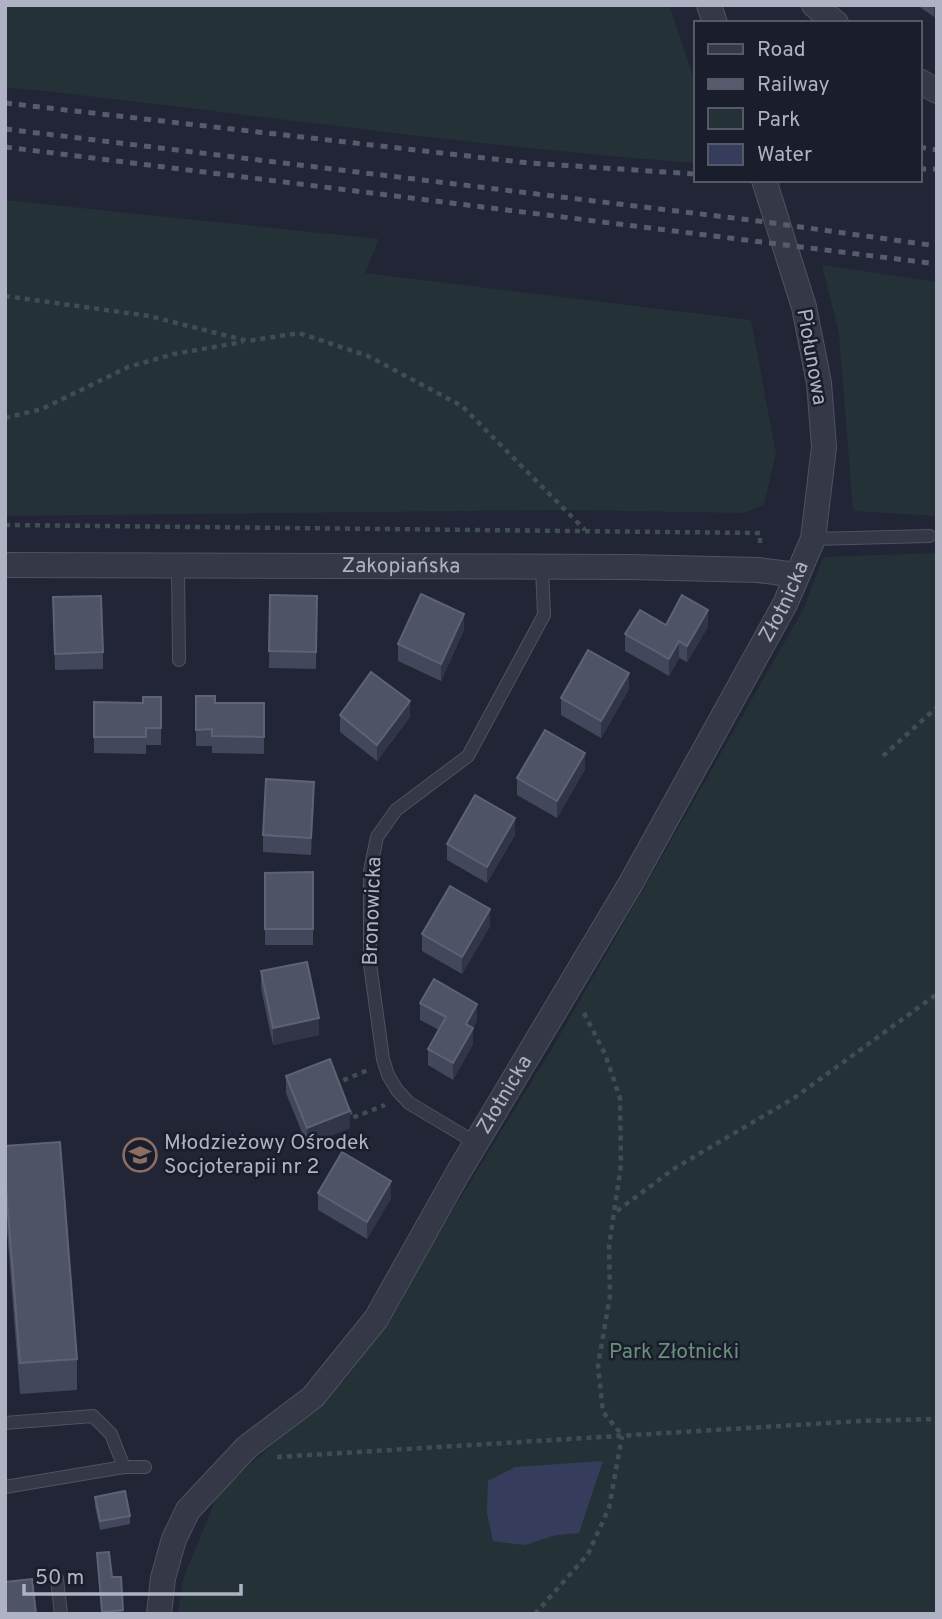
<svg xmlns="http://www.w3.org/2000/svg" width="942" height="1619" font-family="Overpass,sans-serif">
  <style>
    .green { fill: #243238 }
    .water { fill: #363d5c }
    .lines { fill: none; stroke-linecap: round; stroke-linejoin: round }
    .service-casing { stroke: #4f5261; stroke-width: 14 }
    .minor-casing { stroke: #4f5261; stroke-width: 26 }
    .path { stroke: #414d54; stroke-width: 4.5; stroke-dasharray: 5 5; stroke-linecap: butt }
    .service { stroke: #353846; stroke-width: 12 }
    .minor { stroke: #353846; stroke-width: 24 }
    .rail { stroke: #575b6d; stroke-width: 5; stroke-dasharray: 7 7; stroke-linecap: butt }
    .wall { fill: #43475b }
    .shaded-wall { fill: #313547 }
    .building { fill: #4f5366; stroke: #5e6275; stroke-width: 2 }
    .labels { text-anchor: middle; dominant-baseline: central; stroke-width: 5; stroke-linejoin: round; paint-order: stroke }
    .street-label { font-size: 21px; fill: #afb2c3; stroke: #1a1d2b }
    .poi-label { font-size: 21px; fill: #afb2c3; stroke: #1a1d2b; text-anchor: start }
    .park-label { font-size: 21px; fill: #69917b; stroke: #1a1d2b }
  </style>
  <rect width="100%" height="100%" fill="#212535"/>
  <g class="green">
    <path d="M5,5H669L695,82V163C465,146 235,111 5,87Z"/>
    <path d="M5,200L379,239L365,273L751,320L776,453L764,505L743,513L566,510L5,516Z"/>
    <path d="M822,265L937,282V516L853,511L839,333Z"/>
    <path d="M937,553V1614H178L183,1579L218,1494L346,1379L397,1309L431,1246L556,1042L804,608L823,557Z"/>
  </g>
  <path class="water" d="M603,1461L579,1533L556,1535L525,1545L493,1541L487,1513L488,1481L515,1467Z"/>
  <g class="lines">
    <defs>
      <g id="service">
        <path d="M813,539L930,536"/>
        <path d="M178,566L179,660"/>
        <path d="M476,1143L409,1103L397,1090L388,1075L383,1059L370,964V871L377,837L396,810L468,756L544,615L542,567"/>
        <path d="M5,1423L93,1416L111,1434L124,1467"/>
        <path d="M5,1487L124,1467H145"/>
        <path d="M57,1579L61,1614"/>
      </g>
      <g id="minor">
        <path d="M709,5L715,23"/>
        <path d="M814,5L836,23"/>
        <path d="M919,81L937,91"/>
        <path id="s1" d="M5,565L630,567L758,570L797,575"/>
        <path id="s2" d="M159,1614L163,1578L174,1539L188,1510L247,1447L313,1397L376,1319L458,1173L631,883L785,604L813,539L824,447L819,383L804,307L764,180"/>
      </g>
    </defs>
    <use href="#service" class="service-casing"/>
    <use href="#minor" class="minor-casing"/>
    <g class="path">
      <path d="M5,296L149,316L248,341L299,333L368,356L462,406L585,530"/>
      <path d="M5,418L42,409L128,367L174,354L243,342"/>
      <path d="M5,525L760,533V546"/>
      <path d="M883,756L937,707"/>
      <path d="M584,1013L605,1054L620,1098L621,1165L609,1246L610,1296L598,1366L603,1412L622,1435"/>
      <path d="M338,1086L337,1083L368,1070"/>
      <path d="M349,1110L352,1118L385,1105"/>
      <path d="M617,1211L675,1168L794,1098L937,994"/>
      <path d="M277,1457L861,1421L937,1419"/>
      <path d="M535,1614L588,1554L609,1508L622,1436"/>
    </g>
    <use href="#service" class="service"/>
    <use href="#minor" class="minor"/>
    <g class="rail">
      <path d="M5,103L529,163L695,174"/>
      <path d="M5,129L758,221L937,246"/>
      <path d="M5,147L937,264"/>
      <path d="M919,147L937,150"/>
      <path d="M919,169H937"/>
    </g>
  </g>
  <g class="wall">
    <path d="M917,5H937V16L934,17Z"/>
    <path d="M270,595L317,596L316,669L269,668Z"/>
    <path d="M53,597L103,652V669L55,670Z"/>
    <path d="M666,625L708,627L687,662L679,658L669,676L625,651V634Z"/>
    <path d="M464,630L441,681L398,661V644Z"/>
    <path d="M629,689L601,738L561,715V698Z"/>
    <path d="M196,696L215,703H264V754L212,753V746H196Z"/>
    <path d="M161,697V745H146V754L94,753V702L143,703Z"/>
    <path d="M340,715L410,717L377,761L340,732Z"/>
    <path d="M585,769L557,818L517,795V778Z"/>
    <path d="M314,798L311,855L263,852V835Z"/>
    <path d="M515,835L487,883L447,860V844Z"/>
    <path d="M313,872V945H265V873Z"/>
    <path d="M490,926L462,974L422,951V934Z"/>
    <path d="M261,971L319,1035L273,1045L261,988Z"/>
    <path d="M420,1003L477,1021L473,1028V1044L453,1080L428,1065V1049L439,1030L420,1020Z"/>
    <path d="M286,1076L350,1128L307,1145L286,1093Z"/>
    <path d="M5,1146L77,1359V1390L20,1394L5,1206Z"/>
    <path d="M318,1193L391,1198L367,1239L318,1210Z"/>
    <path d="M95,1497L130,1516V1524L100,1530L95,1506Z"/>
    <path d="M97,1553L112,1577H121L123,1614H102Z"/>
  </g>
  <g class="shaded-wall">
    <path d="M934,5H937V16L934,17Z"/>
    <path d="M708,610V627L687,662V646Z"/>
    <path d="M464,614V630L441,681V664Z"/>
    <path d="M679,641V658L669,676V659Z"/>
    <path d="M629,673V689L601,738V721Z"/>
    <path d="M410,701V717L377,761V745Z"/>
    <path d="M585,753V769L557,818V801Z"/>
    <path d="M314,782V798L311,855V838Z"/>
    <path d="M515,818V835L487,883V867Z"/>
    <path d="M490,909V926L462,974V957Z"/>
    <path d="M477,1004V1021L473,1028V1044L453,1080V1063L466,1024Z"/>
    <path d="M319,1018V1035L273,1045V1028Z"/>
    <path d="M350,1111V1128L307,1145V1128Z"/>
    <path d="M391,1181V1198L367,1239V1222Z"/>
  </g>
  <g class="building">
    <path d="M421,594L464,614L441,664L398,644Z"/>
    <path d="M270,595L317,596L316,652L269,651Z"/>
    <path d="M682,595L708,610L687,646L679,641L669,659L625,634L640,610L666,625Z"/>
    <path d="M101,596L103,652L55,654L53,597Z"/>
    <path d="M588,650L629,673L601,721L561,698Z"/>
    <path d="M371,672L410,701L377,745L340,715Z"/>
    <path d="M196,696H215V703H264V737L212,736V729L196,730Z"/>
    <path d="M143,697H161V728H146V737H94V702L143,703Z"/>
    <path d="M545,730L585,753L557,801L517,778Z"/>
    <path d="M266,779L314,782L311,838L263,835Z"/>
    <path d="M475,795L515,818L487,867L447,844Z"/>
    <path d="M313,872V929H265V873Z"/>
    <path d="M450,886L490,909L462,957L422,934Z"/>
    <path d="M307,962L319,1018L273,1028L261,971Z"/>
    <path d="M434,979L477,1004L466,1024L473,1028L453,1063L428,1049L446,1017L420,1003Z"/>
    <path d="M330,1059L350,1111L307,1128L286,1076Z"/>
    <path d="M60,1142L77,1359L20,1363L5,1175V1146Z"/>
    <path d="M342,1152L391,1181L367,1222L318,1193Z"/>
    <path d="M125,1491L130,1516L100,1521L95,1497Z"/>
    <path d="M109,1552L112,1577H121L123,1610L102,1612L97,1553Z"/>
    <path d="M32,1579L36,1614H5V1582Z"/>
  </g>
  <defs>
    <symbol id="school-ring" viewBox="-11 -11 22 22"><circle r="9.5" fill="#1a1d2b" stroke="#8d6e63" stroke-width="1.5"/><path d="M0-5L7-2L0 1L-7-2ZM-4 1L0 2.5L4 1V4Q0 6-4 4Z" fill="#8d6e63"/></symbol>
  </defs>
  <g fill-rule="evenodd">
    <use href="#school-ring" x="121" y="1136" width="38" height="38"/>
  </g>
  <g class="labels">
    <g class="street-label">
      <text transform="translate(811 357) rotate(80)">Piołunowa</text>
      <text stroke="none"><textPath href="#s1" startOffset="396">Zakopiańska</textPath></text>
      <text stroke="none"><textPath href="#s2" startOffset="1204">Złotnicka</textPath></text>
      <text transform="translate(373 911) rotate(-88)">Bronowicka</text>
      <text stroke="none"><textPath href="#s2" startOffset="637">Złotnicka</textPath></text>
    </g>
    <g class="poi-label">
      <text x="164" y="1143">Młodzieżowy Ośrodek<tspan x="164" dy="24">Socjoterapii nr 2</tspan></text>
    </g>
    <g class="park-label">
      <text x="674" y="1352">Park Złotnicki</text>
    </g>
  </g>
  <rect width="942" height="1619" fill="none" stroke="#afb2c3" stroke-width="14"/>
  <rect x="694" y="21" width="228" height="161" fill="#1a1d2b" stroke="#565968" stroke-width="2"/>
  <rect x="708" y="44" width="35" height="10" fill="#353846" stroke="#565968" stroke-width="2"/>
  <text x="757" y="56" font-size="21" fill="#afb2c3">Road</text>
  <rect x="708" y="79" width="35" height="10" fill="#575b6d" stroke="#565968" stroke-width="2"/>
  <text x="757" y="91" font-size="21" fill="#afb2c3">Railway</text>
  <rect x="708" y="108" width="35" height="21" fill="#243238" stroke="#565968" stroke-width="2"/>
  <text x="757" y="126" font-size="21" fill="#afb2c3">Park</text>
  <rect x="708" y="144" width="35" height="21" fill="#363d5c" stroke="#565968" stroke-width="2"/>
  <text x="757" y="161" font-size="21" fill="#afb2c3">Water</text>
  <path d="M24 1584v10h217v-10" fill="none" stroke="#afb2c3" stroke-width="3.5"/>
  <text x="35" y="1584" font-size="21" fill="#afb2c3" stroke="#1a1d2b" stroke-width="5" paint-order="stroke">50 m</text>
</svg>
